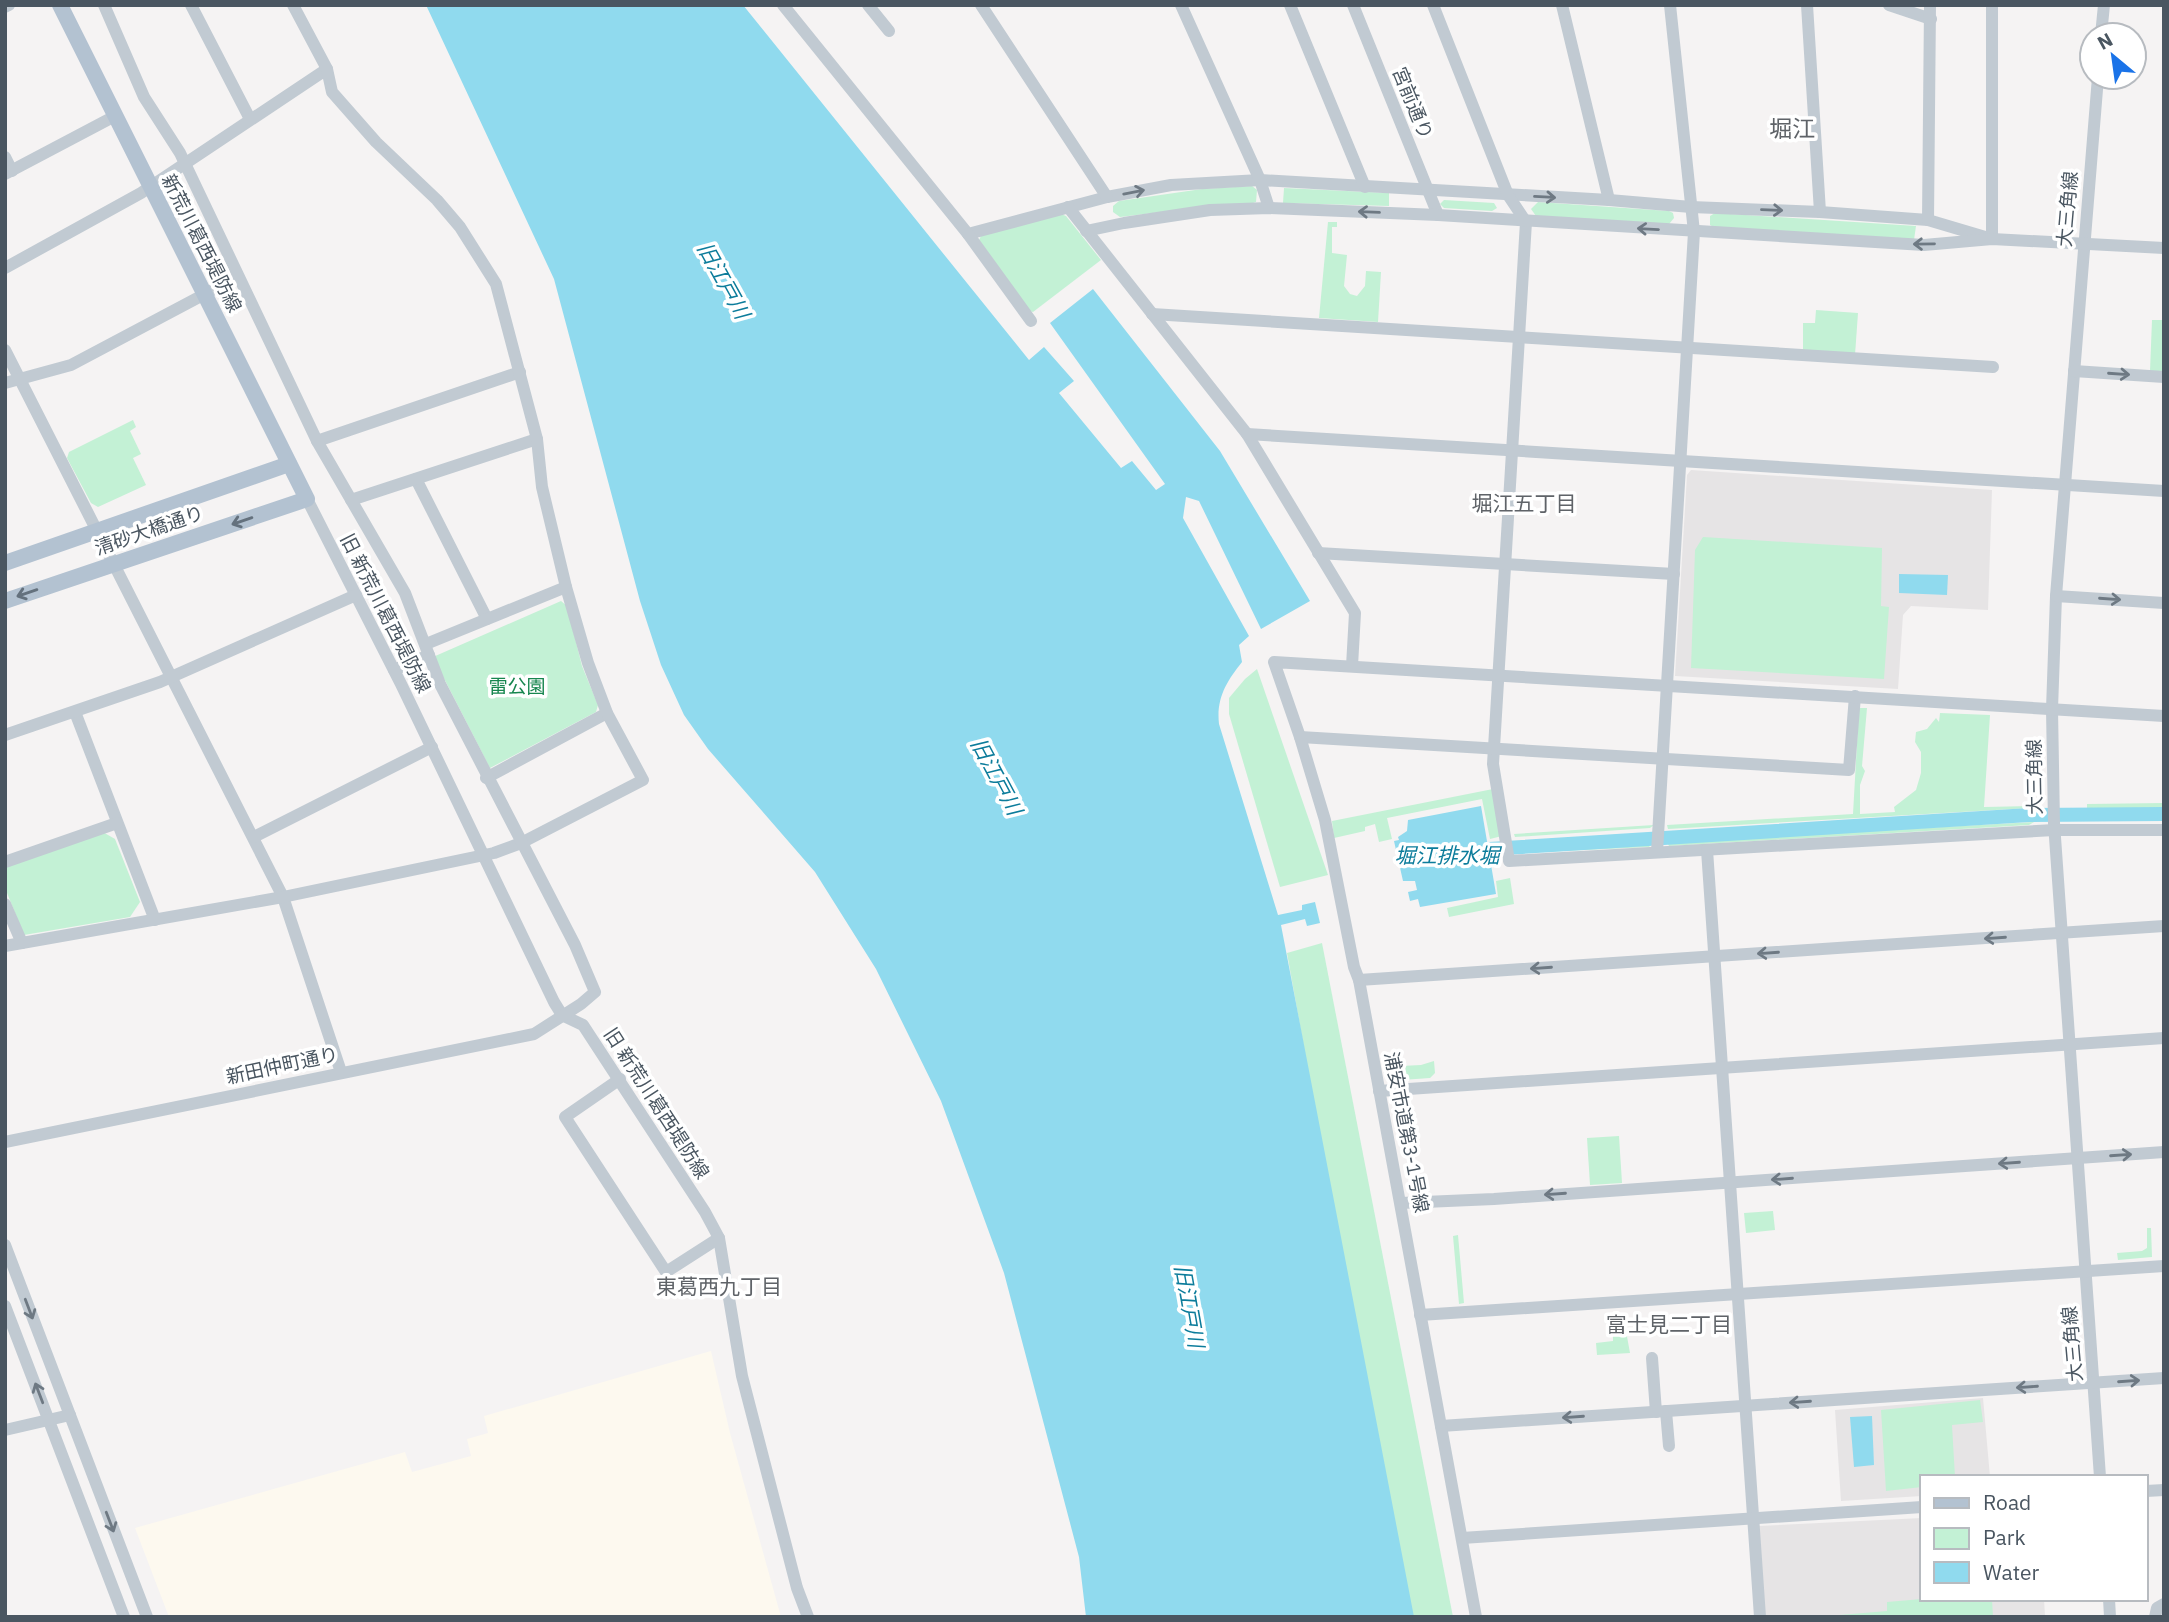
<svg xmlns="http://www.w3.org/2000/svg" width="2169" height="1622" font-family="'IBM Plex Sans','Noto Sans JP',sans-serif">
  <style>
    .commercial { fill: #fdf9ef }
    .education { fill: #e6e4e5 }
    .green { fill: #c3f1d5 }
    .water { fill: #90daee }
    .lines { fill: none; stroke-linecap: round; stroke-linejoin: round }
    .canal { stroke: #90daee; stroke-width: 14 }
    .minor { stroke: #c1cad2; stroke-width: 12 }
    .major { stroke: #b3c2d1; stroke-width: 16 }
    .oneway { stroke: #6e7983 }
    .oneway2 { stroke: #64717d }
    .labels { text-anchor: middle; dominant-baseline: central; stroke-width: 7; stroke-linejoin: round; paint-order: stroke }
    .street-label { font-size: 19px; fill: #4a5661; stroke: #fff }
    .park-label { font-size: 19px; fill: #17864f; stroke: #fff }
    .water-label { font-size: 21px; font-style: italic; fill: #0c7c9b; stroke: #fff }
    .neighbourhood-label { font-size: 21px; fill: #5f6368; stroke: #fff }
    .quarter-label { font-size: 23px; fill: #5f6368; stroke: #fff }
  </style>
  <rect width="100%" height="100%" fill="#f5f3f3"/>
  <path class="commercial" d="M711,1351L730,1433L781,1617H169L135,1528L405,1452L412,1472L471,1456L467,1439L488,1433L484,1416Z"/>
  <g class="education">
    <path d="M1691,470L1992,490L1988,610L1911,606L1903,615L1898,689L1675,676L1687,475Z"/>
    <path d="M1983,1398L1990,1477H1922V1496L1841,1501L1835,1410Z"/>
    <path d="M1922,1518V1599H2044L2045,1616L1765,1617L1759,1526Z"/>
  </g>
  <g class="green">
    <path d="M1252,186L1257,190L1256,202L1250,204L1210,206L1120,217L1113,212V206L1119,201L1202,189Z"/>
    <path d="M1284,188L1389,193V206L1283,203Z"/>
    <path d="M1444,200L1494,203L1497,208L1492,211L1444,208L1440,204Z"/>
    <path d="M1538,202L1669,211L1673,213L1674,218L1669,224L1536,216L1531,209Z"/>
    <path d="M1715,213L1916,226L1914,240L1715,228L1710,225V216Z"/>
    <path d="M1061,214L1066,216L1101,260L1033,312L1030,311L979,240L981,236Z"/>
    <path d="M1328,222H1337V227H1332V253L1347,255L1344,286L1350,294L1357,296L1365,286L1366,271L1381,272L1378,322L1319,318Z"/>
    <path d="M1816,310L1858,313L1855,355L1803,350V323H1815Z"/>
    <path d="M2152,320H2164V372L2150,371Z"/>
    <path d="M133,420L136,427L130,431L141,454L133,458L146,485L98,507L91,503L67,458L69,452Z"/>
    <path d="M1703,537L1882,548L1881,606L1889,607L1884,679L1691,668L1695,550Z"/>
    <path d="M561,601L567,606L582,666L598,705L596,712L490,768L433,657Z"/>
    <path d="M1257,669L1328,875L1280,887L1229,714V698L1245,679Z"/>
    <path d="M1859,708H1867L1862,766L1865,771L1860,785V814L1895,812L1894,807L1916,790L1921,773V752L1915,742L1916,732L1927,729L1936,718L1939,722L1940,713L1990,715L1984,807L2032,806L2030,808L1668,829L1667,825L1853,814Z"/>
    <path d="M1493,789L1502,836L1490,839L1482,799L1387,818L1392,839L1379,842L1375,824L1365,827V831L1334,838L1332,821Z"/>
    <path d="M2164,803V808L2087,809V804Z"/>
    <path d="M2034,822L2029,825L1669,846L1667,842Z"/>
    <path d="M1654,825L1650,828L1515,837L1514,834Z"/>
    <path d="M101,831L115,839L140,902L130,917L24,935L5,888V864Z"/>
    <path d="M1653,843L1649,847L1517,853V851Z"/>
    <path d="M1510,878L1514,904L1449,917L1447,908L1498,897L1496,881Z"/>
    <path d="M1322,943L1453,1617H1406L1287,953Z"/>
    <path d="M1434,1061L1435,1073L1430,1078L1402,1080L1401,1066L1421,1065Z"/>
    <path d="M1619,1136L1622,1183L1590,1185L1587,1138Z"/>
    <path d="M1773,1211L1775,1230L1746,1233L1744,1213Z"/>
    <path d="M2147,1228H2151L2152,1257L2118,1260L2117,1253L2142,1251L2147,1248Z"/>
    <path d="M1458,1235L1464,1303L1459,1304L1453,1236Z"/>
    <path d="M1626,1331L1630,1353L1597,1355L1596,1343L1613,1341V1332Z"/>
    <path d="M1980,1400L1983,1422L1952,1425L1955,1477H1922V1487L1886,1491L1881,1410Z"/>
    <path d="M1922,1599H1992L1993,1617H1816L1887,1611V1602Z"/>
  </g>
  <g class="water">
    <path d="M426,5H743L1029,360L1044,347L1074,381L1059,393L1121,468L1132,461L1156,490L1165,484L1050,323L1093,289L1220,451L1310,601L1261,629L1199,501L1186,497L1183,518L1249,636L1239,645L1242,662C1227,681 1216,698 1219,724L1278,915L1302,910V905L1315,902L1320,923L1307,926L1305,919L1281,925L1414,1617H1086L1079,1557L1004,1273L941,1101L876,969L815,872L708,749L684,715L661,665L640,601L554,279Z"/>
    <path d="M1899,574L1948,575L1947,595L1899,593Z"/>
    <path d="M1481,806L1496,894L1420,907L1418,899L1410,901L1408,892L1417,890L1415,881H1403L1394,841L1399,840L1398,837L1407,831L1408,820Z"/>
    <path d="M1872,1416L1874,1465L1854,1467L1850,1417Z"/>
  </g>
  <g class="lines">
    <path class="canal" d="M1489,849L2029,815L2164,814"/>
    <g class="minor">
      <path d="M191,5L250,119"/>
      <path d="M783,5L968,234L1107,197L1171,185L1260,180L1609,200L1691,207L1820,212L1928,220L1992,239"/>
      <path d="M868,5L889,31"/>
      <path d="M981,5L1107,197"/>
      <path d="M1181,5L1260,180L1269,208"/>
      <path d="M1290,5L1365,187"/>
      <path d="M1353,5L1438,215"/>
      <path d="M1433,5L1508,195L1526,222L1493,764L1509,861L2054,830H2164"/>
      <path d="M1562,5L1609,200"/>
      <path d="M1807,5L1820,212"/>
      <path d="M1889,5L1931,19"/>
      <path d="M1992,5V239"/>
      <path d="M5,7L9,5"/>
      <path d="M2101,35L2104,5"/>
      <path d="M2098,77L2056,596L2052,709L2054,823L2100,1477"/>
      <path d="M5,157L12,171"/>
      <path d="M5,174L115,116"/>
      <path d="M1068,207L1247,434L1355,613L1352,666"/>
      <path d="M1928,220L1930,5"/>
      <path d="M1086,231L1124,223L1210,210L1269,208L1438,215L1924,245L1992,239L2164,248"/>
      <path d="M968,234L1031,321"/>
      <path d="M5,268L141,193L327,69"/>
      <path d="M1152,314L1993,367"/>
      <path d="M5,350L283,897L341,1072"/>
      <path d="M2074,371L2164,377"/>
      <path d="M5,383L71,365L237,277"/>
      <path d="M1247,434L2164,491"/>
      <path d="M317,441L520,372"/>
      <path d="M416,479L487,619"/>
      <path d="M307,499L401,684L554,1002L562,1015L583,1025L705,1212L719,1238L742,1376L797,1588L808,1617"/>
      <path d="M351,500L537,439"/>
      <path d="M1318,553L1674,574"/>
      <path d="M2056,596L2164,603"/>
      <path d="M426,644L566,587"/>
      <path d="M394,670L429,655"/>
      <path d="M75,712L155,920"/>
      <path d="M5,735L160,682L356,595"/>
      <path d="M1300,737L1849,770L1855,696"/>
      <path d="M486,778L607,713"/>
      <path d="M254,837L432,747"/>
      <path d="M1707,850L1760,1617"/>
      <path d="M1657,852L1694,232L1670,5"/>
      <path d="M5,862L117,823"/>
      <path d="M5,904L22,943"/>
      <path d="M5,946L283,897L494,853L521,843L643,780L607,713L588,663L566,587L542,487L537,439L496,284L460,227L437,200L376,142L332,92L327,69L293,5"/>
      <path d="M1359,980L2164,926"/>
      <path d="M620,1079L565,1117L666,1272L719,1238"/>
      <path d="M1379,1091L2164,1038"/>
      <path d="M5,1142L534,1034L581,1004L595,992L575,945L440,684L405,593L317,441L180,153L144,97L104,5"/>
      <path d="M1401,1203L1494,1199L2164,1152"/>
      <path d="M5,1245L147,1617"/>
      <path d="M5,1306L124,1617"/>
      <path d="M1420,1315L2164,1266"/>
      <path d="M1652,1358L1656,1412"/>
      <path d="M1666,1411L1669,1446"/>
      <path d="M1441,1426L2164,1378"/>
      <path d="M5,1430L70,1415"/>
      <path d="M2146,1491L2164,1490"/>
      <path d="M1462,1538L1922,1507"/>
      <path d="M2109,1599L2110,1617"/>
      <path d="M1476,1617L1359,980L1354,967L1325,820L1300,737L1274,662L2164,716"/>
      <path d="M2155,1617L2157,1608L2164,1604"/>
    </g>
    <g class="major">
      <path d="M5,563L289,464"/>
      <path d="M5,601L307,499L60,5"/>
    </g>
  </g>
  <defs><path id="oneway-shaft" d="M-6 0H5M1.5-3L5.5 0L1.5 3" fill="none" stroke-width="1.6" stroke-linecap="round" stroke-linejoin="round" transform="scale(1.75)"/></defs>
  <g class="oneway">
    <use href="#oneway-shaft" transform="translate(1134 192) rotate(-11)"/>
    <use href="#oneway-shaft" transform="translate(1545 197) rotate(3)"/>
    <use href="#oneway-shaft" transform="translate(1772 210) rotate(2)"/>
    <use href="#oneway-shaft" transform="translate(1369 212) rotate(-178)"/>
    <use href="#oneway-shaft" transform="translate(1648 229) rotate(-177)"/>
    <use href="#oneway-shaft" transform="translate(1924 244) rotate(179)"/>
    <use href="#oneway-shaft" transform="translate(2119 374) rotate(4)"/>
    <use href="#oneway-shaft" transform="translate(2110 599) rotate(4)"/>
    <use href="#oneway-shaft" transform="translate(1995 938) rotate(176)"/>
    <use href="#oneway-shaft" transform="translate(1768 953) rotate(176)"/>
    <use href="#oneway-shaft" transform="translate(1541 968) rotate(176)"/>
    <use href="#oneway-shaft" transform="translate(2121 1155) rotate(-4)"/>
    <use href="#oneway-shaft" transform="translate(2009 1163) rotate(176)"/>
    <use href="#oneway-shaft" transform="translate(1782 1179) rotate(176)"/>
    <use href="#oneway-shaft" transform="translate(1555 1194) rotate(176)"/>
    <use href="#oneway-shaft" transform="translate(29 1309) rotate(69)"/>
    <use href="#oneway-shaft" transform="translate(2129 1381) rotate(-4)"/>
    <use href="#oneway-shaft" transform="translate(2027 1387) rotate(176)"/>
    <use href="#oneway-shaft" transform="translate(39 1393) rotate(-111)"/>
    <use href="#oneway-shaft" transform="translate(1800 1402) rotate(176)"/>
    <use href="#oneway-shaft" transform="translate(1573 1417) rotate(176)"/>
    <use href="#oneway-shaft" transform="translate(110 1522) rotate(69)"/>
  </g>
  <g class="oneway2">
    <use href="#oneway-shaft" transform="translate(242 521) rotate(161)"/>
    <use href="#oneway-shaft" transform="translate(27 593) rotate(161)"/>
  </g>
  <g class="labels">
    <g class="street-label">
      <text transform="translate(1413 103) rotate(68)">宮前通り</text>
      <text transform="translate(2067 209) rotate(-85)">大三角線</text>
      <text transform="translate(202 243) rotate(63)">新荒川葛西堤防線</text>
      <text transform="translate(149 530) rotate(-19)">清砂大橋通り</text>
      <text transform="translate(386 613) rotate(63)">旧 新荒川葛西堤防線</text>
      <text transform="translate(2034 777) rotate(-91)">大三角線</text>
      <text transform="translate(282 1065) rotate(-12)">新田仲町通り</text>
      <text transform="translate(657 1103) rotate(57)">旧 新荒川葛西堤防線</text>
      <text transform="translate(1407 1132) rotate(79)">浦安市道第3-1号線</text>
      <text transform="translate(2072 1344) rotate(-95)">大三角線</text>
    </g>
    <g class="park-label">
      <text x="517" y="686">雷公園</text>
    </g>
    <g class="water-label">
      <text transform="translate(724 280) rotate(61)">旧江戸川</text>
      <text transform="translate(997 776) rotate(62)">旧江戸川</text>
      <text x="1447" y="855">堀江排水堀</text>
      <text transform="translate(1190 1306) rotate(80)">旧江戸川</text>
    </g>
    <g class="neighbourhood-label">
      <text x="1524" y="503">堀江五丁目</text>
      <text x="719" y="1286">東葛西九丁目</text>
      <text x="1669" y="1324">富士見二丁目</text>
    </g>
    <g class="quarter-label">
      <text x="1792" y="128">堀江</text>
    </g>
  </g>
  <rect width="2169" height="1622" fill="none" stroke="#4a5661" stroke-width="14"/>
  <rect x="1920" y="1475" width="228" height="126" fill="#ffffff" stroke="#b7bbc0" stroke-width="2"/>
  <rect x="1934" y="1498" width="35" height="10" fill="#b3c2d1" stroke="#b7bbc0" stroke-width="2"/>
  <text x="1983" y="1510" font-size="21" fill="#4a5661">Road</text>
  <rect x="1934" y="1528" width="35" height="21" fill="#c3f1d5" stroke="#b7bbc0" stroke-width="2"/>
  <text x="1983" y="1545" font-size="21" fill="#4a5661">Park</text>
  <rect x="1934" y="1562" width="35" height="21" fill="#90daee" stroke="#b7bbc0" stroke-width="2"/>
  <text x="1983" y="1580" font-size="21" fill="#4a5661">Water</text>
  <g transform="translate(2113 56) rotate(331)"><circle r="33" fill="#ffffff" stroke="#b7bbc0" stroke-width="2"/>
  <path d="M0-5L12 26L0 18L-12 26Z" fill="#1a73e8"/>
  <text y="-10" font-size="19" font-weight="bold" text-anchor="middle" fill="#4a5661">N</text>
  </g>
</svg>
